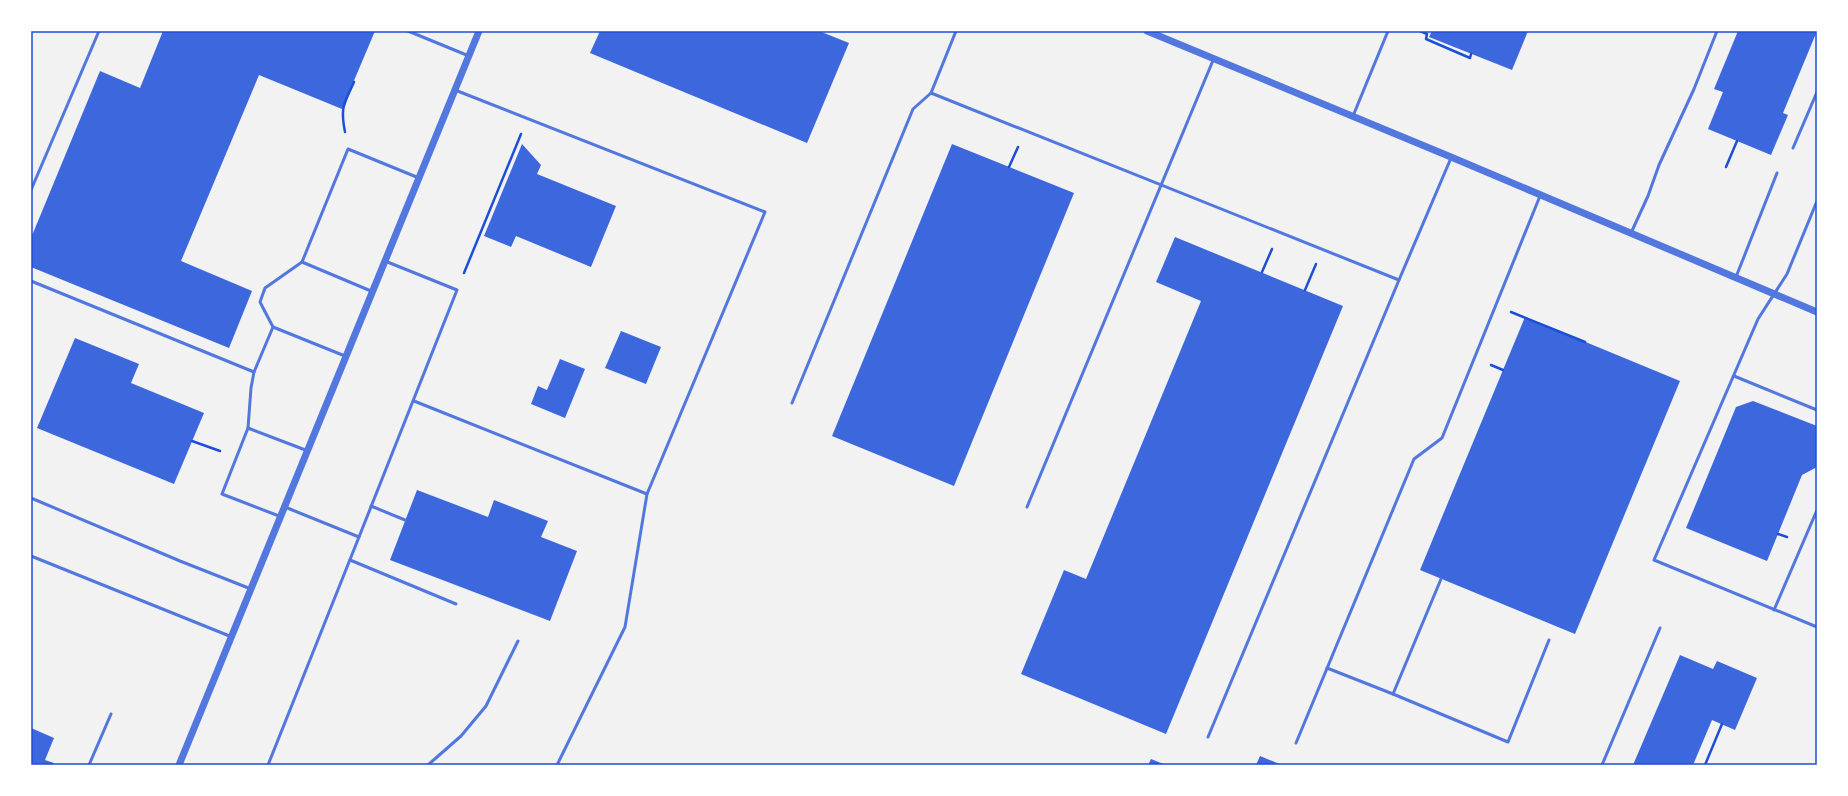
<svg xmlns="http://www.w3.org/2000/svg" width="1848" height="796" font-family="Mulish,sans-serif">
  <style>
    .building { fill: #3d67dc }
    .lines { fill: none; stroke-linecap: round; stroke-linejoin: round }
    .path { stroke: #1d4ed8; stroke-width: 2.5 }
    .service { stroke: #5277de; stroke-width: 3 }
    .tertiary { stroke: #5277de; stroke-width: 7 }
    .neatline { fill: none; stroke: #1d4ed8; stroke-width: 1.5 }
  </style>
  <rect width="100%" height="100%" fill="#f2f2f2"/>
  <g class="building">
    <path d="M163,31H375L342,109L259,75L181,261L252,291L229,348L31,267V238L100,71L140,88Z"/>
    <path d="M600,31H819L849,43L807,143L590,53Z"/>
    <path d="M1432,31H1528L1512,70L1429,37Z"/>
    <path d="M1738,31H1817L1783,113L1788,115L1771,155L1708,129L1723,92L1714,89Z"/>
    <path d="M522,144L541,165L537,174L616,206L591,267L516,236L511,247L484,236Z"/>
    <path d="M952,144L1074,193L954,486L832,436Z"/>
    <path d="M1175,237L1343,306L1166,734L1021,674L1064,570L1086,579L1201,301L1156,282Z"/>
    <path d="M1525,317L1680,381L1575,634L1420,570Z"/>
    <path d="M621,331L661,347L646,384L605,368Z"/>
    <path d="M75,338L139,364L131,383L204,413L174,484L37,428Z"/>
    <path d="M560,359L585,369L565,418L531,404L538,386L547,390Z"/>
    <path d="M1753,401L1817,426V467L1802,475L1767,561L1686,528L1736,407Z"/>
    <path d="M417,490L488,517L494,500L548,521L541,537L577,551L550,621L390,560Z"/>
    <path d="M1680,655L1713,669L1717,661L1757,678L1735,730L1712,720L1693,765H1633Z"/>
    <path d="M31,728L54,738L45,760L54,763L53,765H31Z"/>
    <path d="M1260,756L1282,765H1256Z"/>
    <path d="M1151,759L1166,765H1148Z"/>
  </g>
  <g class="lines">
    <g class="path">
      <path d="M1420,31L1427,34L1426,39L1470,58L1471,54"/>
      <path d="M345,132C340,107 344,104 354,82"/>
      <path d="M1009,167L1018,147"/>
      <path d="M1726,167L1737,141"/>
      <path d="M1262,272L1272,249"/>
      <path d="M464,273L521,134"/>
      <path d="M1305,290L1316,264"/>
      <path d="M1511,312L1585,342"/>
      <path d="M1491,365L1503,370"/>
      <path d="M192,441L220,451"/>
      <path d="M1778,534L1787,537"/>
      <path d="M1705,765L1722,724"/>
    </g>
    <g class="service">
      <path d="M408,31L469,56"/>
      <path d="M956,31L931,93L1399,280L1451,158"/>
      <path d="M455,90L765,212L647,494L625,627L557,765"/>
      <path d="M1353,116L1388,31"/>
      <path d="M1793,148L1817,92"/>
      <path d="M31,190L99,31"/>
      <path d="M1817,201L1787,274L1758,319L1654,560L1817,627"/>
      <path d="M1631,233L1648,196L1659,165L1694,89L1717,31"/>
      <path d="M1736,277L1777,173"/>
      <path d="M31,281L254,372"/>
      <path d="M371,291L302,262L348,149L419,178"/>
      <path d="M273,327L260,302L265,288L302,262"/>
      <path d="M1734,376L1817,410"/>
      <path d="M414,401L647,494"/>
      <path d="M792,403L913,109L931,93"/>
      <path d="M248,428L251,388L254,372L273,327L345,356"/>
      <path d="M31,498L180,561L251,589"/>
      <path d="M371,506L405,520"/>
      <path d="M1027,507L1214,58"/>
      <path d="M279,516L222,494L248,428L308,451"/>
      <path d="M359,537L457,290L385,261"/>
      <path d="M31,556L232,637"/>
      <path d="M350,560L456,604"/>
      <path d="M1774,610L1817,510"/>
      <path d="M1327,668L1393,694L1441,579"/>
      <path d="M1393,694L1508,742L1549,640"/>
      <path d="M1208,737L1399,280"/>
      <path d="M1296,743L1414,459L1442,438L1540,196"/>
      <path d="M89,765L111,714"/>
      <path d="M268,765L359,537L285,507"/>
      <path d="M428,765L461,736L486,706L518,641"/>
      <path d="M1602,765L1660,628"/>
    </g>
    <g class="tertiary">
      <path d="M1147,31L1451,157L1817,312"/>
      <path d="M179,765L479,31"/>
    </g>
  </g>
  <rect width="1848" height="796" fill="none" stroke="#ffffff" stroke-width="64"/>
  <rect x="32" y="32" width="1784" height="732" class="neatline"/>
</svg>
